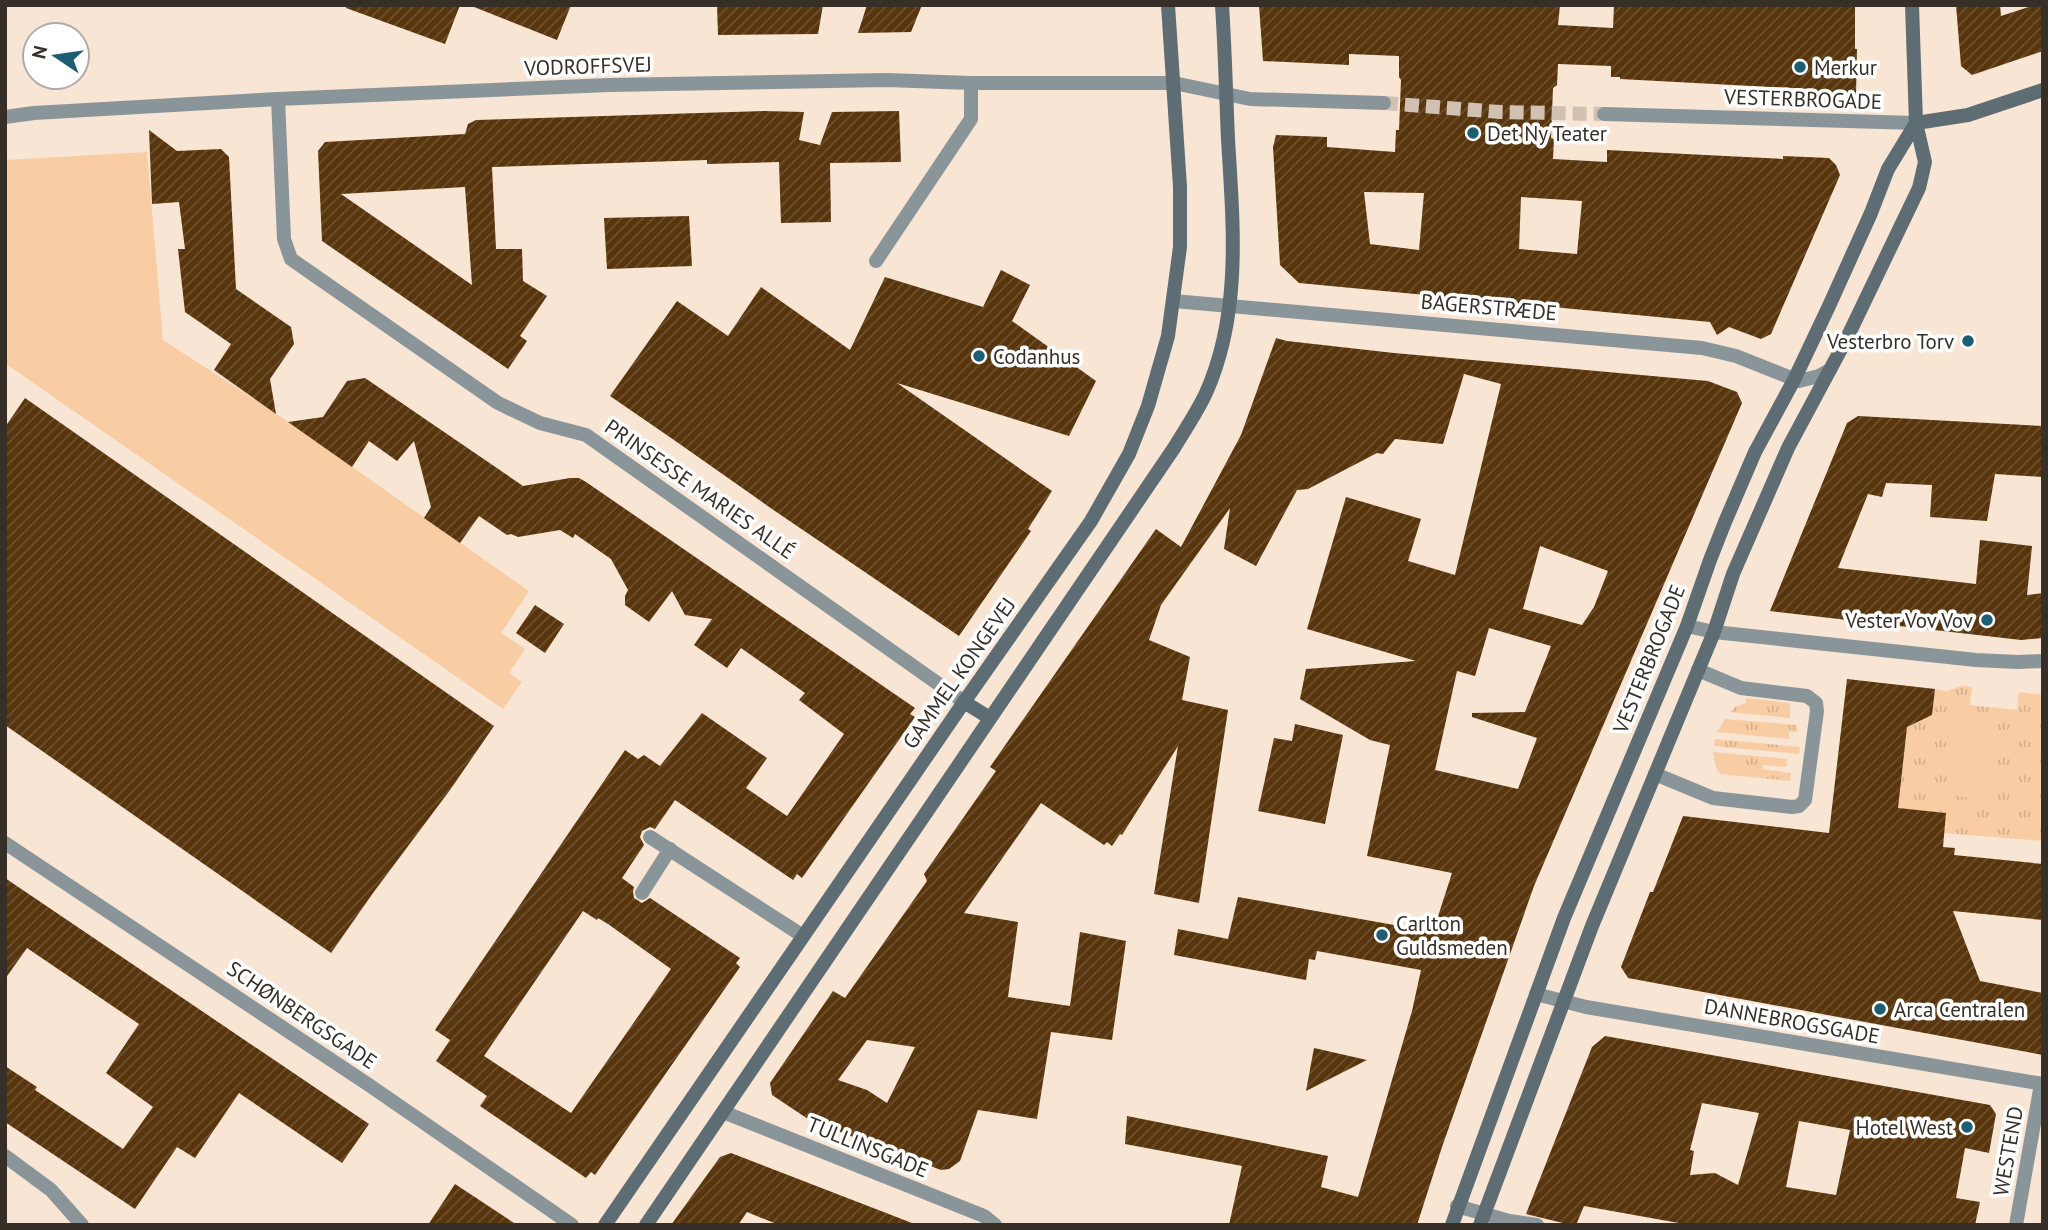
<svg xmlns="http://www.w3.org/2000/svg" width="2048" height="1230" font-family="'PT Sans',sans-serif">
  <style>
    .grass { fill: url(#grass-tufts) }
    .green { fill: #f8cda4 }
    .building { fill: url(#building-hatch); fill-rule: evenodd }
    .lines { fill: none; stroke-linecap: round; stroke-linejoin: round }
    .street-tunnel { stroke: #d1c1b2; stroke-width: 14; stroke-dasharray: 14 7; stroke-linecap: butt }
    .lane { stroke: #8a9599; stroke-width: 14 }
    .street { stroke: #8a9599; stroke-width: 14 }
    .secondary { stroke: #5d6d73; stroke-width: 14 }
    .poi-dot { fill: #1c5e73; stroke: #fff; stroke-width: 2.5 }
    .labels { text-anchor: middle; dominant-baseline: central; stroke-width: 7; stroke-linejoin: round; paint-order: stroke }
    .street-label { font-size: 21px; fill: #362f28; stroke: #fff }
    .poi-label { font-size: 21px; fill: #362f28; stroke: #fff; text-anchor: start }
  </style>
  <defs>
    <pattern id="grass-tufts" width="24" height="20" patternUnits="userSpaceOnUse" patternTransform="scale(1.75)"><rect width="24" height="20" fill="#f8cda4"/><path d="M3 7l-1-3M5 7V3M7 7l1-3M15 17l-1-3M17 17v-4M19 17l1-3" fill="none" stroke="#d5b08d"/></pattern>
    <pattern id="building-hatch" width="6" height="6" patternUnits="userSpaceOnUse" patternTransform="scale(1.75)"><rect width="6" height="6" fill="#58350c"/><path d="M-1 1l2-2M0 6l6-6M5 7l2-2" fill="none" stroke="#6d5130"/></pattern>
  </defs>
  <rect width="100%" height="100%" fill="#f8e5d4"/>
  <g class="grass">
    <path d="M1962,686L1972,687L1970,705L2017,710L2019,692L2043,695V841L1944,833L1946,813L1934,812L1885,863L1904,754L1901,717C1931,720 1932,719 1935,689L1947,691Z"/>
    <path d="M1746,698L1790,703V718L1730,712L1735,707L1746,703Z"/>
    <path d="M1725,719L1797,725V732H1789V739L1717,732Z"/>
    <path d="M1715,739L1800,747L1799,754L1714,746Z"/>
    <path d="M1713,752L1787,759L1786,767L1763,765L1762,769L1791,773L1790,781L1720,774L1716,767Z"/>
  </g>
  <g class="green">
    <path d="M147,152L163,340L268,408L529,591L501,633L525,649L509,673L522,682L503,709L6,364L5,160Z"/>
    <path d="M1961,720L1994,725L1999,729L1992,796L1986,800L1950,795L1946,789L1954,725Z"/>
  </g>
  <g class="building">
    <path d="M347,5H460L445,44L346,8Z"/>
    <path d="M474,5H571L557,40L474,7Z"/>
    <path d="M717,5H823L818,34L718,35Z"/>
    <path d="M867,5H922L911,32L858,33Z"/>
    <path d="M1259,5H1560L1558,25L1613,28L1614,5H1855V49H1857L1856,95L1811,91V89L1620,79V77H1611V66L1558,64L1557,85L1553,88L1551,138L1554,139L1553,159L1607,162V150L1783,159V156L1829,158L1836,165L1840,175L1771,334L1761,339L1729,327L1717,335L1710,322L1299,283L1280,265L1273,147L1276,135L1327,137V147L1395,152L1396,130H1399L1401,80L1399,77V56L1349,54V65L1263,61ZM1364,192L1424,193L1419,250L1370,244ZM1521,197L1582,201L1577,254L1519,249Z"/>
    <path d="M1956,5H2000L2001,16L2035,5H2043V51L1972,75L1961,66Z"/>
    <path d="M764,111L804,112L799,140L820,145L832,112L899,111L901,162L830,163L831,222L781,223L779,162L707,164V160L492,167L496,249H522L523,281L547,296L520,336L527,341L508,369L322,241L318,151L325,142L465,134L468,124L476,120ZM465,187L472,285L341,194Z"/>
    <path d="M149,130L177,151L221,149L229,157L236,289L291,327L294,344L270,379L276,414L214,370L231,344L185,312L178,249H185L179,202L152,204Z"/>
    <path d="M689,216L692,266L607,269L604,218Z"/>
    <path d="M1001,270L1030,285L1012,321L1096,381L1069,436L897,383L1052,491L1028,529L1031,531L959,636L772,509L674,440L610,396L677,301L728,336L761,287L850,350L885,277L983,307Z"/>
    <path d="M1276,338L1287,341L1394,353L1708,381L1737,392L1742,403L1534,886L1442,1147L1417,1225H1229L1242,1166L1125,1144L1127,1116L1328,1156L1321,1187L1358,1197L1412,1011L1421,970L1317,951L1315,960L1309,959L1306,980L1174,955L1178,929L1228,939L1238,897L1433,932L1452,873L1367,856L1390,745L1370,740L1300,699L1306,669L1416,661L1307,629L1346,497L1421,519L1408,561L1455,575L1501,384L1464,374L1443,444L1395,439L1383,454L1377,453L1308,489L1297,490L1256,566L1224,549L1230,508L1161,605L1149,640L1190,657L1182,700L1228,710L1199,903L1154,894L1178,746L1122,835L1120,834L1112,846L1107,842L1104,845L1041,803L964,913L1018,922L1008,997L1070,1006L1080,932L1126,941L1112,1040L1051,1032L1037,1119L978,1110L960,1161L949,1169L941,1170L811,1121L772,1095L770,1083L833,991L845,998L927,881L924,874L996,771L990,767L1156,529L1181,547L1241,435ZM1540,546L1608,571L1594,607L1582,625L1523,609ZM1489,628L1551,646L1525,712L1472,713V717L1537,738L1518,789L1435,770L1457,671L1475,676ZM867,1040L915,1047L887,1103L867,1090L838,1080Z"/>
    <path d="M365,378L523,486L570,478H579L586,482L915,708L910,714L915,717L802,878L797,874L793,880L675,800L655,829L650,827L642,831L640,837L644,845L622,878L634,887L633,892L634,898L642,903L650,898L740,958L736,963L740,967L595,1175L591,1172L586,1178L480,1106L487,1096L436,1061L450,1040L435,1030L625,750L638,759L644,755L660,766L702,713L767,758L746,788L787,816L844,734L799,700L805,693L741,648L727,668L694,645L712,619L685,615L672,591L649,622L625,605V596L628,590L611,559L575,534L573,538L560,530L518,537L511,534L507,535L479,516L460,543L424,518L431,507L414,441L397,461L369,441L352,467L288,422L323,417L347,381ZM583,911L597,920L598,918L608,924L671,969L571,1113L484,1056Z"/>
    <path d="M25,398L494,726L450,790L373,893L331,953L5,725V427Z"/>
    <path d="M1858,416L2043,426V477L1995,474L1987,521L1930,517L1932,485L1886,483L1882,497L1868,494L1838,568L1976,584L1980,540L2032,546L2027,595L2043,593V638L2021,640L1770,611L1847,423Z"/>
    <path d="M535,605L564,624L545,653L516,633Z"/>
    <path d="M1847,679L1935,689L1932,715L1907,727L1898,808L1946,813L1943,847L1955,848L1954,855L2043,864V920L1953,911L1980,981L2043,993V1055L1628,978L1621,967L1650,892H1653L1683,816L1829,833Z"/>
    <path d="M1295,724L1343,735L1325,824L1258,811L1274,738L1292,741Z"/>
    <path d="M5,878L369,1124L342,1163L239,1093L195,1158L177,1147L135,1209L5,1122V1066L37,1087L35,1090L123,1149L153,1107L106,1073L139,1024L27,948L5,979Z"/>
    <path d="M1605,1036L1990,1105L1996,1114L1989,1153L1965,1148L1956,1198L1980,1202L1975,1225H1690L1584,1206L1576,1225H1571L1526,1214L1592,1047ZM1702,1103L1759,1113L1738,1185L1715,1173L1690,1175L1694,1151L1690,1150ZM1799,1121L1850,1130L1836,1195L1786,1187Z"/>
    <path d="M1314,1048L1367,1060L1306,1091Z"/>
    <path d="M731,1153L912,1223L911,1225H779L747,1212L738,1225H671L720,1157Z"/>
    <path d="M455,1184L517,1225H428Z"/>
  </g>
  <g class="lines">
    <path class="street-tunnel" d="M1384,103L1500,112L1604,114"/>
    <g class="lane">
      <path d="M876,261L971,119V83"/>
      <path d="M1655,774L1713,798L1792,807L1799,806L1805,800L1817,711L1816,703L1807,696L1741,688L1698,670"/>
      <path d="M650,837L803,936"/>
      <path d="M642,893L670,849"/>
    </g>
    <g class="street">
      <path d="M278,99L284,239L291,259L498,403L540,423L586,435L964,702"/>
      <path d="M1604,114L1916,123"/>
      <path d="M5,117L34,113L278,99L609,85L886,80L971,83H1174L1250,99L1384,103"/>
      <path d="M1174,301L1702,348L1736,356L1799,381L1819,376L1830,370"/>
      <path d="M1687,626L1714,632L1976,660L2018,662L2043,661"/>
      <path d="M5,843L369,1085L572,1225"/>
      <path d="M1536,994L1586,1007L2043,1084"/>
      <path d="M723,1112L984,1216L995,1225"/>
      <path d="M5,1156L51,1190L82,1225"/>
      <path d="M1457,1206L1509,1221L1537,1225"/>
      <path d="M2016,1225L2041,1084"/>
    </g>
    <g class="secondary">
      <path d="M1916,123L1968,115L2043,90"/>
      <path d="M964,702L990,718"/>
      <path d="M605,1225L964,702L1091,521L1129,454L1148,406L1168,336L1180,247V187L1168,5"/>
      <path d="M646,1225L1174,448C1185,430 1197,412 1206,393C1242,312 1233,224 1228,139C1226,95 1225,50 1222,5"/>
      <path d="M1452,1225L1564,918L1687,626L1710,560L1725,522L1755,452L1794,380L1829,306L1871,213L1888,169L1916,123"/>
      <path d="M1480,1225L1592,926L1714,632L1733,574L1788,448L1847,338L1919,188L1925,162L1916,123L1912,5"/>
    </g>
  </g>
  <g class="poi-dot">
    <circle cx="1800" cy="67" r="7"/>
    <circle cx="1473" cy="133" r="7"/>
    <circle cx="1968" cy="341" r="7"/>
    <circle cx="979" cy="356" r="7"/>
    <circle cx="1987" cy="620" r="7"/>
    <circle cx="1382" cy="935" r="7"/>
    <circle cx="1880" cy="1009" r="7"/>
    <circle cx="1967" cy="1127" r="7"/>
  </g>
  <g class="labels">
    <g class="street-label">
      <text transform="translate(588 66) rotate(-2)">VODROFFSVEJ</text>
      <text transform="translate(1803 99) rotate(2)">VESTERBROGADE</text>
      <text transform="translate(1489 307) rotate(5)">BAGERSTRÆDE</text>
      <text transform="translate(700 489) rotate(35)">PRINSESSE MARIES ALLÉ</text>
      <text transform="translate(1649 659) rotate(-68)">VESTERBROGADE</text>
      <text transform="translate(959 673) rotate(-55)">GAMMEL KONGEVEJ</text>
      <text transform="translate(302 1015) rotate(34)">SCHØNBERGSGADE</text>
      <text transform="translate(1792 1021) rotate(10)">DANNEBROGSGADE</text>
      <text transform="translate(868 1147) rotate(22)">TULLINSGADE</text>
      <text transform="translate(2008 1151) rotate(-80)">WESTEND</text>
    </g>
    <g class="poi-label">
      <text x="1814" y="67">Merkur</text>
      <text x="1487" y="133">Det Ny Teater</text>
      <text x="1954" y="341" text-anchor="end">Vesterbro Torv</text>
      <text x="993" y="356">Codanhus</text>
      <text x="1973" y="620" text-anchor="end">Vester Vov Vov</text>
      <text x="1396" y="923">Carlton<tspan x="1396" dy="24">Guldsmeden</tspan></text>
      <text x="1894" y="1009">Arca Centralen</text>
      <text x="1953" y="1127" text-anchor="end">Hotel West</text>
    </g>
  </g>
  <rect width="2048" height="1230" fill="none" stroke="#362f28" stroke-width="14"/>
  <g transform="translate(56 56) rotate(283)"><circle r="33" fill="#ffffff" stroke="#afaca9" stroke-width="2"/>
  <path d="M0-5L12 26L0 18L-12 26Z" fill="#1c5e73"/>
  <text y="-10" font-size="19" font-weight="bold" text-anchor="middle" fill="#362f28">N</text>
  </g>
</svg>
